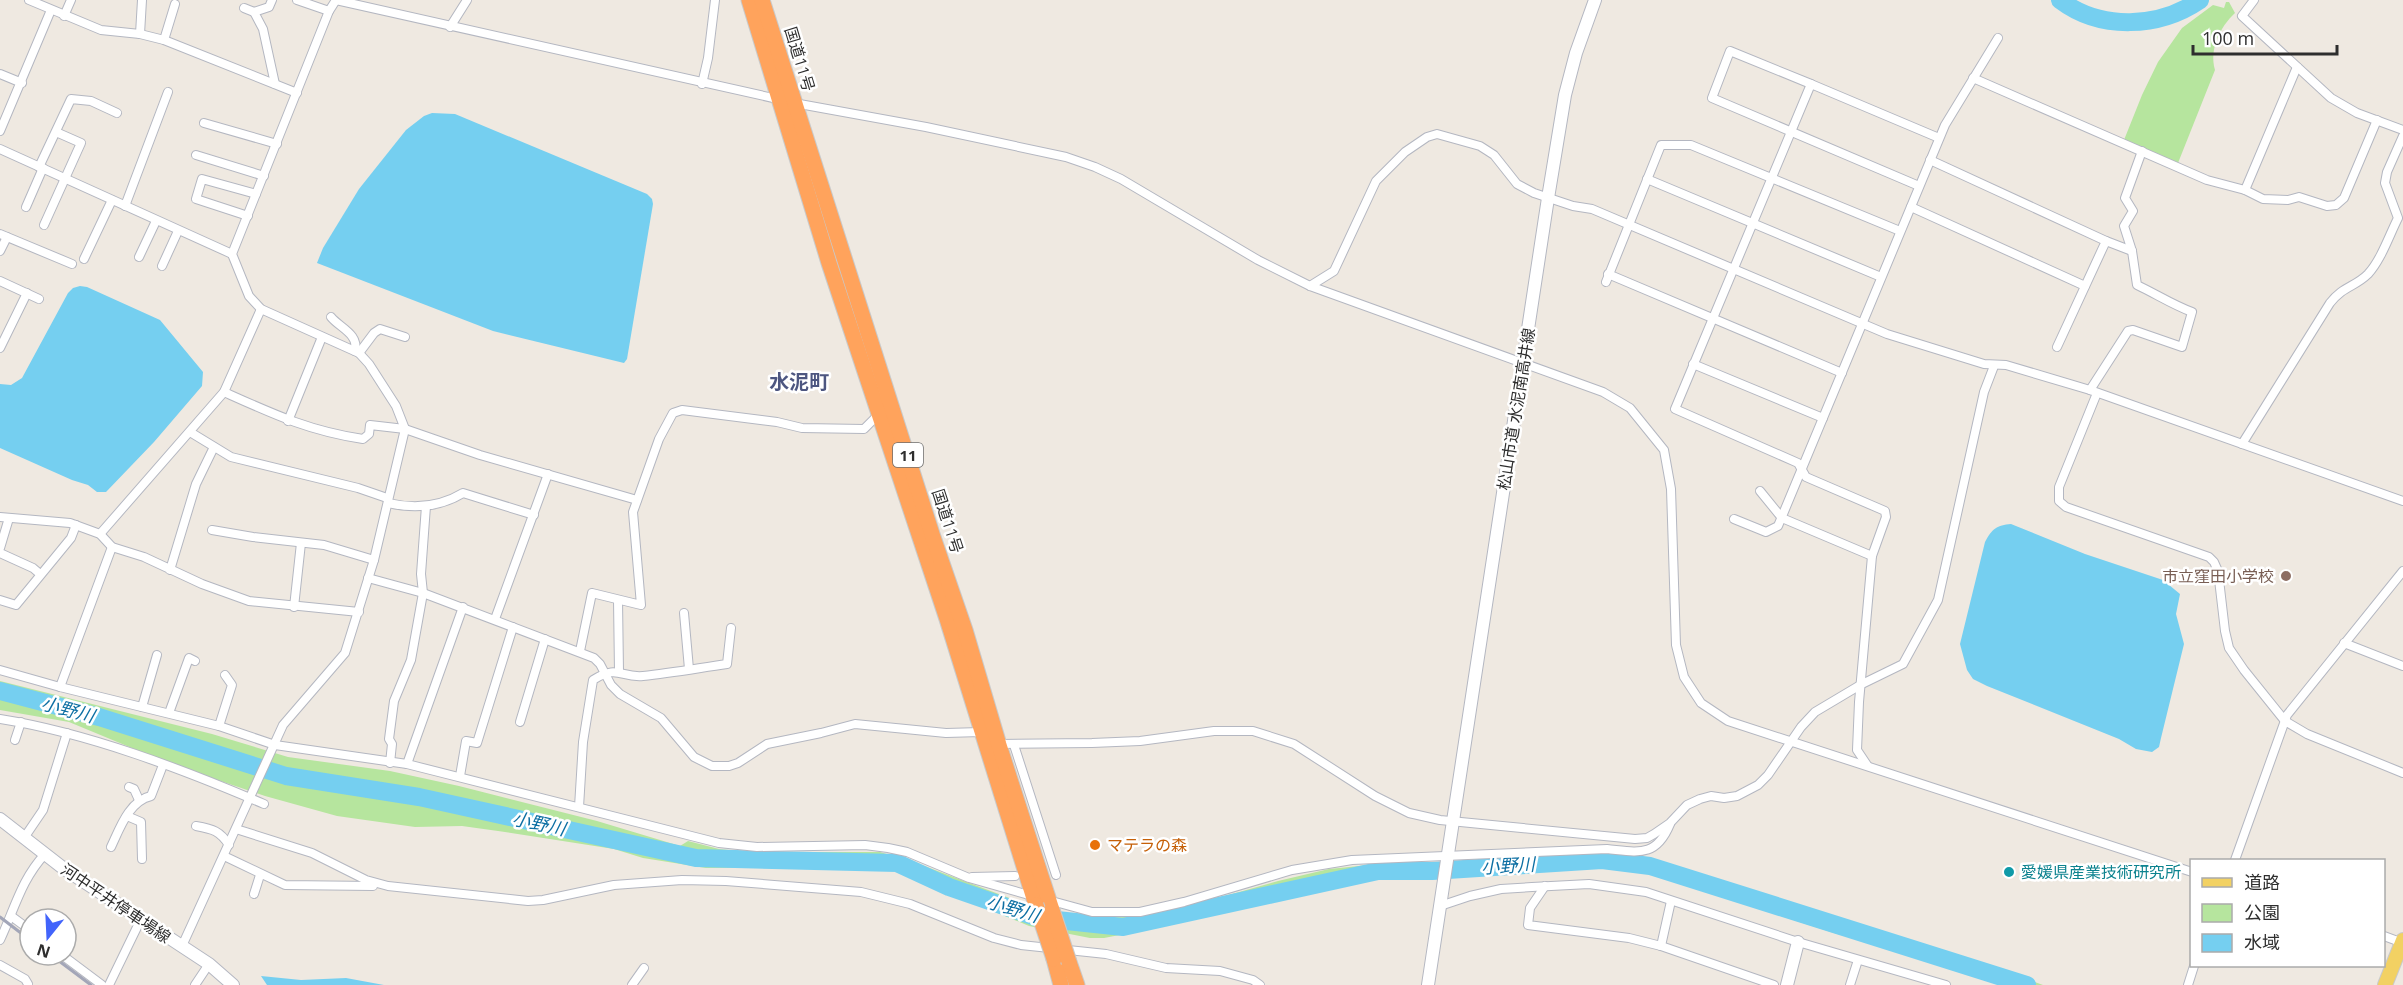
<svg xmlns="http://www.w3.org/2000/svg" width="2403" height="985" font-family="'Open Sans','Noto Sans JP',sans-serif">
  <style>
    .green { fill: #b6e59e }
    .water { fill: #75cff0 }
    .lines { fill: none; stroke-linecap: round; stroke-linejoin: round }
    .river { stroke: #75cff0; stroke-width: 18 }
    .street-casing { stroke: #b4b7c1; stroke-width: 10 }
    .secondary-casing { stroke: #b4b7c1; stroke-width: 14 }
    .primary-casing { stroke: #c9c9c9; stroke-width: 16 }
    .highway-casing { stroke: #c9c9c9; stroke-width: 17 }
    .street { stroke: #fff; stroke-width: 8 }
    .secondary { stroke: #fff; stroke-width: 12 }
    .primary { stroke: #f2d163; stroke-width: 14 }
    .highway { stroke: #ffa35c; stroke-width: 15 }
    .rail { stroke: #a3a6b8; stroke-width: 3 }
    .highway-bridge-casing { stroke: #c9c9c9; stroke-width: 17; stroke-linecap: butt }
    .highway-bridge { stroke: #ffa35c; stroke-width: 15 }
    .education-dot { fill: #8d6e63; stroke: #fff; stroke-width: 2 }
    .food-dot { fill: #e8710a; stroke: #fff; stroke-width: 2 }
    .culture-dot { fill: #0f9aa8; stroke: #fff; stroke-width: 2 }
    .labels { text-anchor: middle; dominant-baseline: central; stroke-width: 5; stroke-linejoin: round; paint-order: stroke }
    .shield { fill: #fff; stroke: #6d6d6d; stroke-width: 1.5 }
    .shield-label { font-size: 15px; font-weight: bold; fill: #2e2e2e }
    .street-label { font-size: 16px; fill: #2e2e2e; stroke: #fff }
    .education-label { font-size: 16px; fill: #785e54; stroke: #fff; text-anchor: end }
    .food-label { font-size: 16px; fill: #c56008; stroke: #fff; text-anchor: start }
    .culture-label { font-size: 16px; fill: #0d838f; stroke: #fff; text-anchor: start }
    .water-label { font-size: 18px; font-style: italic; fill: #0d6fa3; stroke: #fff }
    .quarter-label { font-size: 20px; font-weight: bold; fill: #4d5680; stroke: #fff }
  </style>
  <rect width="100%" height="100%" fill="#efe9e1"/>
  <g class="green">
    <path d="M2226,2H2229L2235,13C2220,27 2209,49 2215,70L2178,163L2124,140L2142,95L2158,62L2182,28L2213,5L2224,8Z"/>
    <path d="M0,681L212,734L288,757L390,771L459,786L597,821L680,846L688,841L719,849L748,852H880L919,864L1020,902L1072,917L1095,918L1154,916L1278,881L1329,869L1409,861L1420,864L1624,854L1643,857L1823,917L1970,959L2043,985H2006L1906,953L1834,933L1664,878L1639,871L1611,867L1567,868L1421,877L1408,880H1361L1281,894L1270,900L1269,897L1156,928L1104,938H1090L1029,926L885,866L859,864L815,867L706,868L643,858L614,849L498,831L462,826L415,827L337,816L265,796L173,765L69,722L0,710Z"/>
  </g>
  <g class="water">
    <path d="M432,113L455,114L647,194L652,199L653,204L627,359L624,363L493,331L317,263L323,248L359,189L406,130L424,116Z"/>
    <path d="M80,286L87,287L160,320L203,372L202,386L154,442L106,492H97L88,485L72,480L0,448V384L11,385L22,378L68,293L73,288Z"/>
    <path d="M2011,524L2085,554L2163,580L2180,594L2176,614L2184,644L2161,738L2159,747L2152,752L2136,749L2119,739L1987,686L1973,679L1967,670L1960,644L1985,542C1992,529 1997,525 2011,524Z"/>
    <path d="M261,976L301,980L346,978L384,985H267Z"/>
  </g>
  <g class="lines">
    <g class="river">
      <path d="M2060,0C2101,31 2159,28 2200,0"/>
      <path d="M0,691L99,717L286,776L419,797L696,858L897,863L949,887L1038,918L1123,927L1378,871H1432L1602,860L1650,866L2027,985"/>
    </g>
    <defs>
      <g id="street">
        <path d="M29,0L101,30L140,34L164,40L297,93"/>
        <path d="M272,0L269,7L254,12L263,29L275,84"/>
        <path d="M297,0L329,11"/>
        <path d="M336,0L782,100"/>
        <path d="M2254,0L2242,16L2331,98L2357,113L2403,130"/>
        <path d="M244,8L254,12"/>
        <path d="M64,16L71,0"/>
        <path d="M450,27L467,0"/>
        <path d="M140,34L142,0"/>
        <path d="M164,40L175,4"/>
        <path d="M0,74L22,83"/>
        <path d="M1973,78L2207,180L2245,190L2263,199L2288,200L2299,197L2327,206L2336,205L2344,198L2377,120"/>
        <path d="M702,84L708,58L715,0"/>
        <path d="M1811,84L1730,51L1712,98L1919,186"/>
        <path d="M794,103L926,127L1066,157L1095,167L1121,179L1258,260L1310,286L1603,392L1630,408L1664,450L1671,489L1676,645L1684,677L1701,703L1728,721L2192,872"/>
        <path d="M204,123L277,144"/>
        <path d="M0,131L51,10"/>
        <path d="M0,149L232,254"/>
        <path d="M196,155L264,176"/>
        <path d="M1930,160L2106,241L2057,347"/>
        <path d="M39,167L71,99L91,101L117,113"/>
        <path d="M1647,179L1881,277"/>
        <path d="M2245,190L2297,67"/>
        <path d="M125,206L168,92"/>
        <path d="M26,207L43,168"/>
        <path d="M1911,207L2085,286"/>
        <path d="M248,216L196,199L202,179L256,194"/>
        <path d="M44,225L81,143L56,132"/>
        <path d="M0,234L72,264"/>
        <path d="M2106,241L2132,251"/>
        <path d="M0,251L7,237"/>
        <path d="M139,257L156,221"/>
        <path d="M84,259L112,200"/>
        <path d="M162,266L178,231"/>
        <path d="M1608,274L1842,373"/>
        <path d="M0,281L39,299"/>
        <path d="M1606,282L1661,145H1691L1900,231"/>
        <path d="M1310,286L1334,271L1376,181L1405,152L1427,137L1437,134L1480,146L1494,155L1517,184L1534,193L1573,206L1592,209L1887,334L1984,364L2006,365L2090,390L2403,501"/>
        <path d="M331,317C340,328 359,334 355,351"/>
        <path d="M0,348L27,293"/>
        <path d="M359,353L374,333L380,329L405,337"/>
        <path d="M1693,364L1823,418"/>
        <path d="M2090,390L2128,331L2133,330L2182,347L2192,312C2173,305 2156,294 2137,285L2132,251L2124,226L2133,211L2125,198L2142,151"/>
        <path d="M224,392C273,414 309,431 363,439L369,434L370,425L405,429L480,455L637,500"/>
        <path d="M2097,393L2059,487V501L2066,507L2209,557L2214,562L2218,571L2225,631L2229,648L2244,670L2285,721L2307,734L2403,773"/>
        <path d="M288,421L322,337"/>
        <path d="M190,432L231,457L358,488L387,498"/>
        <path d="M2242,444L2330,303C2343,286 2355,287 2368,274C2381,260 2389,236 2398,218L2385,183L2387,172L2403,136"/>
        <path d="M1760,491L1782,518L1872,556"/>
        <path d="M388,503C414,509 440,507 463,493L534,515"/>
        <path d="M0,517L70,523L100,534L112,547L144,557L202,584L249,601L359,612"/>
        <path d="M1734,519L1766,532L1778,526L1945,125L1998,38"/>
        <path d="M212,530L253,537L324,545L374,560"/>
        <path d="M100,534L224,392L261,309"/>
        <path d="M0,548L9,518"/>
        <path d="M0,553L33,568L40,574"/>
        <path d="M170,570L196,484L214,447"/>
        <path d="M368,578L423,593L594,658L600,664L611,685L620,694L661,718L694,757L712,766H729L738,763L767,744L821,733L855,724L946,733L981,732L985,735"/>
        <path d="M0,600L16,605L71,538L76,525"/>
        <path d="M618,600L619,672"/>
        <path d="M294,607L301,543"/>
        <path d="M684,613L689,669"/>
        <path d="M495,619L548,474"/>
        <path d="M2344,643L2403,666"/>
        <path d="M580,651L592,593L641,605L633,512L659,439L673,413L682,410L777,422L802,428L864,429L880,413"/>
        <path d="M0,670L60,687L219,726L275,745L407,764L719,843L757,847L865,845L888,848L907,852L969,878L1036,897"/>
        <path d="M60,687L112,547"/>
        <path d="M142,707L157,655"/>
        <path d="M169,713L189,658L195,661"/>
        <path d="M0,719C88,733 182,769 264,804"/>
        <path d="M520,722L545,639"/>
        <path d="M219,726L232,685L225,675"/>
        <path d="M15,740L21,722"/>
        <path d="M998,744L1092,743L1140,741L1214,731H1253L1294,744L1375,796L1409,813L1440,820L1635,839L1647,838L1654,834L1670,823L1687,805L1700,799L1711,796L1724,798L1737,796L1758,785L1768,775L1801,727L1815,712L1862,684L1903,664L1938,600L1984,392L1994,366"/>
        <path d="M1014,745L1056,875"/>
        <path d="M390,763L392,744L389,739L394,701L411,660L423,593L421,574L426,506"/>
        <path d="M407,764L463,607"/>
        <path d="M1867,765L1857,750L1859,702L1872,556L1886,517L1885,511L1806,477L1798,463L1675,409L1811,84L1939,138"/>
        <path d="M460,776L466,741L477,743L513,627"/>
        <path d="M129,787L134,789L139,800"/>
        <path d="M579,807L583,742L593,680C618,664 620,678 643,676C671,673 699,668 727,664L731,628"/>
        <path d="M127,816L141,822L142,859"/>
        <path d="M196,826C213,829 220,831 229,845"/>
        <path d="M236,829L312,853L366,880L388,886L528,901L543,900L614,885L682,880L726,881L861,892L910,904L994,938L1021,945L1106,954L1166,968L1220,971L1253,980L1260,985"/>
        <path d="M24,838L43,810L67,733"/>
        <path d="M111,847C120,828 129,801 151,796L163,765"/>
        <path d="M224,856L285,885L373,886"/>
        <path d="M2235,860L2287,715L2403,571"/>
        <path d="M972,877L1015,876"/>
        <path d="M1545,886L1530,908L1528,925L1629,938L1661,946L1774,985"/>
        <path d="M254,894L260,875"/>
        <path d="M1048,900L1092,912H1140L1184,902L1292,870L1352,860L1607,849C1638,852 1656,858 1670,824"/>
        <path d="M1440,906L1470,896L1501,889L1532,887L1589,884L1646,892L1798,942L1946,985"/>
        <path d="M11,916L30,930"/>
        <path d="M2384,936L2403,943"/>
        <path d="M0,940C15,908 21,880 45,854"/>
        <path d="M182,946L283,725L345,653L374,560L405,429L396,406L369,364L359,353L261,309L249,296L232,254L329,11L336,0"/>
        <path d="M1661,946L1671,901"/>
        <path d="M62,955L102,985"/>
        <path d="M0,965L25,979L28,984"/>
        <path d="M109,985L141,919"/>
        <path d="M195,985L209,964"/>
        <path d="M632,985L644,968"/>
        <path d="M1850,985L1858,960"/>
        <path d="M2188,985L2194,966"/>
      </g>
      <g id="secondary">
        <path d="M0,819L63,868L209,964L233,985"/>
        <path d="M1428,985L1548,198L1565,95L1576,53L1595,0"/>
        <path d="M1787,985L1798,942"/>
      </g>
      <path id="primary" d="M2385,985L2403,940"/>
      <g id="highway">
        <path d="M749,0L829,263L947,619L1036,905"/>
        <path d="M762,0L933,537L965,630L999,745L1052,910"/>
        <path d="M1054,959L1061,985"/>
        <path d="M1069,962L1077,985"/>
      </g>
    </defs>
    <use href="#street" class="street-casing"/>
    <use href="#secondary" class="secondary-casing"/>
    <use href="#primary" class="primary-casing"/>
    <use href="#highway" class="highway-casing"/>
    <use href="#street" class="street"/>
    <use href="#secondary" class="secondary"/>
    <use href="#primary" class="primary"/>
    <use href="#highway" class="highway"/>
    <g class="rail">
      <path d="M0,917L30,940"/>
      <path d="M51,955L91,985"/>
    </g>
    <defs>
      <g id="highway-bridge">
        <path d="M1036,905L1054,959"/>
        <path d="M1052,910L1069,962"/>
      </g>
    </defs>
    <use href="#highway-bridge" class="highway-bridge-casing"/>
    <use href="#highway-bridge" class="highway-bridge"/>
  </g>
  <circle class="education-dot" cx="2286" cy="576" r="6"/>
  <circle class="food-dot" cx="1095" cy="845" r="6"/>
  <circle class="culture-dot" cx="2009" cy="872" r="6"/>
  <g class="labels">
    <rect class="shield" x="893" y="443" width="30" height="24" rx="4.5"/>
    <g class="shield-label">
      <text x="908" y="455">11</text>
    </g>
    <g class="street-label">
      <text transform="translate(800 59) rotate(73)">国道11号</text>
      <text transform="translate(1516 409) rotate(-81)">松山市道 水泥南高井線</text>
      <text transform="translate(948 521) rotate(72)">国道11号</text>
      <text transform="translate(116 903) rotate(34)">河中平井停車場線</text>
    </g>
    <g class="education-label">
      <text x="2274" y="576">市立窪田小学校</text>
    </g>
    <g class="food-label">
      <text x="1107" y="845">マテラの森</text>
    </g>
    <g class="culture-label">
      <text x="2021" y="872">愛媛県産業技術研究所</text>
    </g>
    <g class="water-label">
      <text transform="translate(68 709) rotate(15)">小野川</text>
      <text transform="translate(539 823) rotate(12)">小野川</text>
      <text transform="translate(1508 865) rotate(-3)">小野川</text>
      <text transform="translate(1013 908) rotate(17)">小野川</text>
    </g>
    <g class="quarter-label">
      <text x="799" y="381">水泥町</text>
    </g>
  </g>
  <rect x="2190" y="859" width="195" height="108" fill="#ffffff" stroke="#ababab" stroke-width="1.5"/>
  <rect x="2202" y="878" width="30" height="9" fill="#f2d163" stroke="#ababab" stroke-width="1.5"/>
  <text x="2244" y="889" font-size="18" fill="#2e2e2e">道路</text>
  <rect x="2202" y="904" width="30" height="18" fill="#b6e59e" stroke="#ababab" stroke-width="1.5"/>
  <text x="2244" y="919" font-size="18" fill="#2e2e2e">公園</text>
  <rect x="2202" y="934" width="30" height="18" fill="#75cff0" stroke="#ababab" stroke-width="1.5"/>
  <text x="2244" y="949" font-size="18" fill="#2e2e2e">水域</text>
  <g transform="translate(48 937) rotate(198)"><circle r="28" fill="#ffffff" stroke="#ababab" stroke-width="1.5"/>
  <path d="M0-4.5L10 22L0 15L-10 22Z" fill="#4264fb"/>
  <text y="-9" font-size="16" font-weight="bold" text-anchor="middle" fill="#2e2e2e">N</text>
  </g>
  <path d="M2193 45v9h144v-9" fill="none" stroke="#2e2e2e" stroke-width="3"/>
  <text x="2202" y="45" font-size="18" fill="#2e2e2e" stroke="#ffffff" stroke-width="4.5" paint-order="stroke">100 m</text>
</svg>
